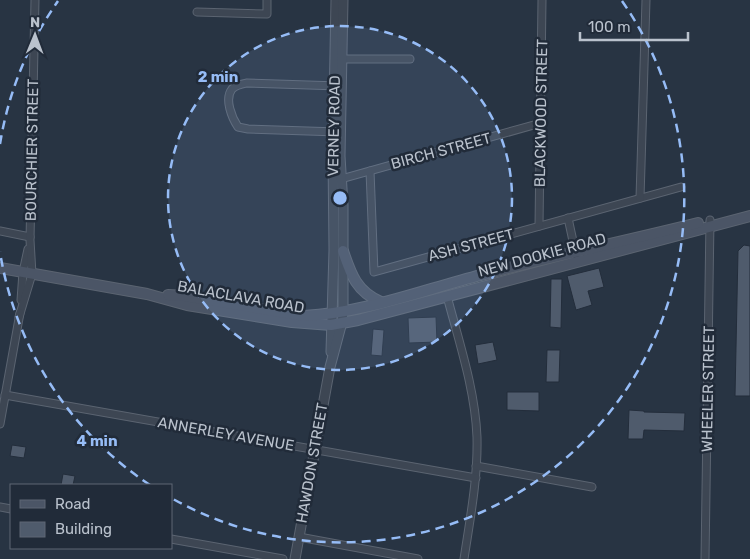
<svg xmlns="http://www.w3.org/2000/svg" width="750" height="559" font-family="Rubik,sans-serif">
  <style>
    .building { fill: #4f5b6c; stroke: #232d3b }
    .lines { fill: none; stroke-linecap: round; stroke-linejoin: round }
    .minor-casing { stroke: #5b6471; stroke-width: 9 }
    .tertiary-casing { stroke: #5b6471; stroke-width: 11 }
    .secondary-casing { stroke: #5b6471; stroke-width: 12 }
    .minor { stroke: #3d4653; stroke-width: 7 }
    .tertiary { stroke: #3d4653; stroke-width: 9 }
    .secondary { stroke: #4b5566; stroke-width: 10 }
    .ring { fill: none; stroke: #96bcf6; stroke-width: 2.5; stroke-dasharray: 9 6 }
    .labels { text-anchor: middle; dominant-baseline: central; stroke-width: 5; stroke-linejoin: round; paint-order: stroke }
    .street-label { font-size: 15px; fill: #bac2cd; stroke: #212b39 }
    .centre { fill: #96bcf6; stroke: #212b39; stroke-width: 2.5 }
    .ring-label { font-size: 15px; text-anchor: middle; font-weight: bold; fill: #96bcf6; stroke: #212b39; stroke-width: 5; stroke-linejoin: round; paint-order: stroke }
  </style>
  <rect width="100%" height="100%" fill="#283443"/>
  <g class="building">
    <path d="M744,245L750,246V396H735L738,251Z"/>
    <path d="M599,268L604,287L588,291L592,305L576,310L567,276Z"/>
    <path d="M551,279H562L561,328L550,327Z"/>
    <path d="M436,317L437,342L409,343L408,318Z"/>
    <path d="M373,329L384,330L382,356L371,355Z"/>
    <path d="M493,342L497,360L478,364L475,345Z"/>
    <path d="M547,350H560L559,382H546Z"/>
    <path d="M507,392H539V411L507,410Z"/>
    <path d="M629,410L644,411V412L685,413L684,431L644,430L643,439H628Z"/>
    <path d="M12,445L26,447L24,458L10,456Z"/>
    <path d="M63,474L75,476L73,485H61Z"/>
  </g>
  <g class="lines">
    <defs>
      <g id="minor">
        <path d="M197,12L267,14V0"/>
        <path d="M337,59H410"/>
        <path d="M338,132L248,129L238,127C232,118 224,99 232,89C236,85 242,84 247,83L339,86"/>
        <path d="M370,171L374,272L681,187"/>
        <path d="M341,179L541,123"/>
        <path d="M640,198L646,0"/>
        <path d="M568,218L576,255"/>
        <path d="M539,226L542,0"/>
        <path d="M0,231L30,237"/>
        <path d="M447,296C459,342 475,389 477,437C478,478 470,519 464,559"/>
        <path d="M21,300L23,272L28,249"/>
        <path d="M19,317L32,274L30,240L35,0"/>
        <path d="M5,395L476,478"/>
        <path d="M0,424L20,313"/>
        <path d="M476,466L592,487"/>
        <path d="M0,507L11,509"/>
        <path d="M299,537L418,559"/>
        <path d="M171,539L283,559"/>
        <path d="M705,559L710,220"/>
      </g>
      <g id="tertiary">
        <path d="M331,352L334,250L333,156L336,0"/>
        <path d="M295,559L330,367L342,322L343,310V205L340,156L343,0"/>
      </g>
      <g id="secondary">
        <path d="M343,251C351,275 357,292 381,302"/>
        <path d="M0,268L147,294L187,305L292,322L331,325L358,320L750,216"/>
        <path d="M168,295L185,296L304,316C364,313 423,290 481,275C553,256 626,241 698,223"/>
      </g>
    </defs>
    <use href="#minor" class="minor-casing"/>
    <use href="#tertiary" class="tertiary-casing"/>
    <use href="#secondary" class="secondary-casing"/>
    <use href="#minor" class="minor"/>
    <use href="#tertiary" class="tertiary"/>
    <use href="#secondary" class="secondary"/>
  </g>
  <circle cx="340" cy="198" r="172" fill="#96bcf6" fill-opacity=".12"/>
  <g class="ring">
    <circle cx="340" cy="198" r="172"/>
    <path d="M150 485A344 344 0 0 1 0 252M0 144A344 344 0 0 1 58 1M622 1A344 344 0 0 1 173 499"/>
  </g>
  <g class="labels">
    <g class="street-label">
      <text transform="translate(541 113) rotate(-89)">BLACKWOOD STREET</text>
      <text transform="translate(334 126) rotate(-89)">VERNEY ROAD</text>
      <text transform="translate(32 150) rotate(-89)">BOURCHIER STREET</text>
      <text transform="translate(441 151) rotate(-15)">BIRCH STREET</text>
      <text transform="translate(471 245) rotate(-15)">ASH STREET</text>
      <text transform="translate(542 255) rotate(-15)">NEW DOOKIE ROAD</text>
      <text transform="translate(241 297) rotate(10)">BALACLAVA ROAD</text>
      <text transform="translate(708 389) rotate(-89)">WHEELER STREET</text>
      <text transform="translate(226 434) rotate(10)">ANNERLEY AVENUE</text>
      <text transform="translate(312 463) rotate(-80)">HAWDON STREET</text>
    </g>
  </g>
  <circle cx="340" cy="198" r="8" class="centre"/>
  <g class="ring-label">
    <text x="218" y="82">2 min</text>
    <text x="97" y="446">4 min</text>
  </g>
  <rect x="10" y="484" width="162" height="65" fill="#212b39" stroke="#5e6774"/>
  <rect x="20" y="500" width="25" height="8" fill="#4b5566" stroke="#5e6774"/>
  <text x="55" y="509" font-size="15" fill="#bac2cd">Road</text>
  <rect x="20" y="522" width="25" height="15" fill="#4f5b6c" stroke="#5e6774"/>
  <text x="55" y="534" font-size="15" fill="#bac2cd">Building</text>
  <g transform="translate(35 35) rotate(1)" stroke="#212b39" stroke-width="4" paint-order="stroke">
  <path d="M0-4L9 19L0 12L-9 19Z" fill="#bac2cd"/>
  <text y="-8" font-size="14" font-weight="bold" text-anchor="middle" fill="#bac2cd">N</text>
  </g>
  <path d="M580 32v8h108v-8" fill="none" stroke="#bac2cd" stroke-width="2.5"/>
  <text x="588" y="32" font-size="15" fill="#bac2cd" stroke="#212b39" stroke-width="4" paint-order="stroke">100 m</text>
</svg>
